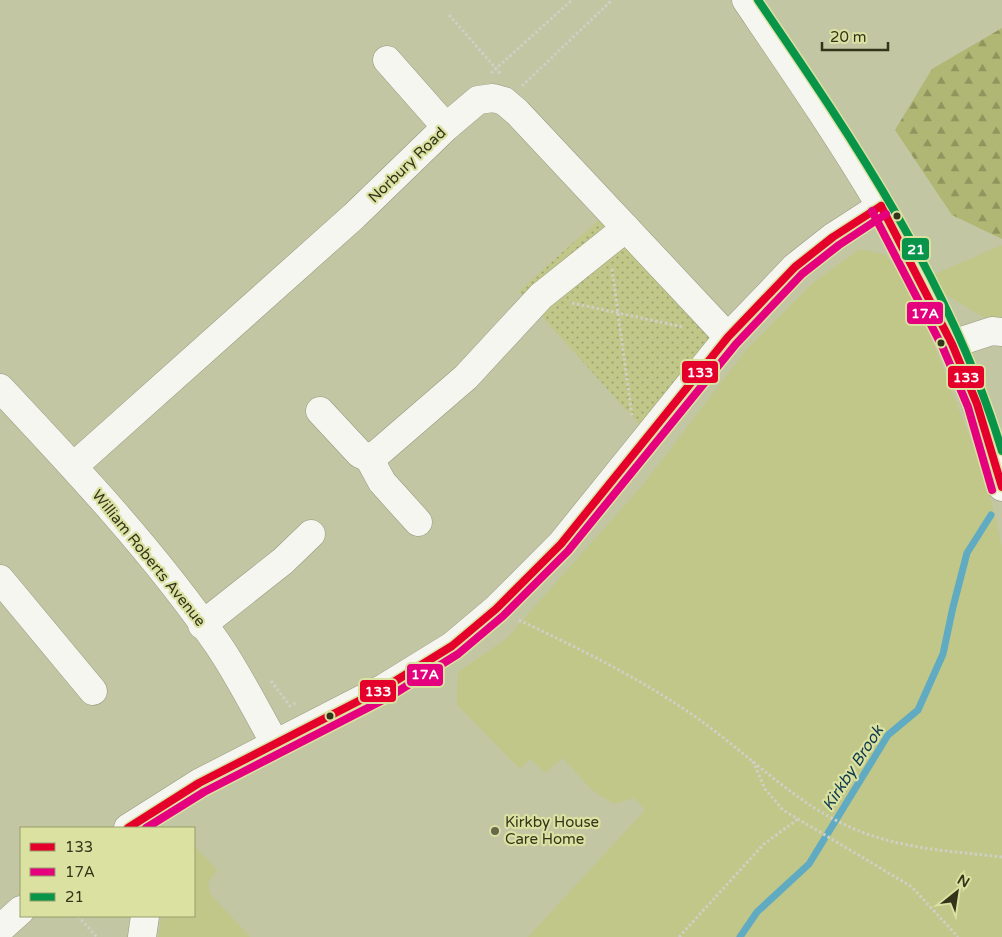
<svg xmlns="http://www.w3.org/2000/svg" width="1002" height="937" font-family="'Varela Round',sans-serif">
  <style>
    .grass { fill: url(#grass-dots) }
    .forest { fill: url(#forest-firs) }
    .green { fill: #c0c788 }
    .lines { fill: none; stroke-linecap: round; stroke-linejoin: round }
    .stream { stroke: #61abc2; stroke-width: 7 }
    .minor-casing { stroke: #979a7e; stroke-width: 29 }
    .path { stroke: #cfd0c5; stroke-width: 3; stroke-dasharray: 2.5 2.5; stroke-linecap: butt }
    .minor { stroke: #f6f6f1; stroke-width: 28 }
    .bus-1-casing { stroke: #dbe2a1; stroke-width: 11 }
    .bus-2-casing { stroke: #dbe2a1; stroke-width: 11 }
    .bus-3-casing { stroke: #dbe2a1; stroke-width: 11 }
    .bus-1 { stroke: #e4002b; stroke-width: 8 }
    .bus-2 { stroke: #e5007d; stroke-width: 8 }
    .bus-3 { stroke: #089549; stroke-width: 8 }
    .bus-dot { fill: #33351b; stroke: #dbe2a1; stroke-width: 2 }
    .poi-dot { fill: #65684b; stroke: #dbe2a1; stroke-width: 2 }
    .labels { text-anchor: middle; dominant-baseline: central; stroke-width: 4.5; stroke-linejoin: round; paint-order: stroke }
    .street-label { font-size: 15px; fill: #33351b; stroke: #dbe2a1 }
    .poi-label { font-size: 15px; fill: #33351b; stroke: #dbe2a1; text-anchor: start }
    .water-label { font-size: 16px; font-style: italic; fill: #0d394d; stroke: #dbe2a1 }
    .line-badge { stroke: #dbe2a1; stroke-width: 2 }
    .badge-label { font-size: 14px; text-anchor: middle; font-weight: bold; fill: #fff }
  </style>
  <defs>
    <pattern id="grass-dots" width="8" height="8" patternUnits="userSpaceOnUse" patternTransform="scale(1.25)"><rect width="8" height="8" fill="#c0c788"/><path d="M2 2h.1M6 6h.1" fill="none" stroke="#9da26e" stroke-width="1.8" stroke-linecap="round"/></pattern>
    <pattern id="forest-firs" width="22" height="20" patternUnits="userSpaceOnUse" patternTransform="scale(1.25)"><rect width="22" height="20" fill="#b0b673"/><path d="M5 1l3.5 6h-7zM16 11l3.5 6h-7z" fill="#90955e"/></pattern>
  </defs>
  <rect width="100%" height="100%" fill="#c2c6a3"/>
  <path class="grass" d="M610,210L728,337L648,434L519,291Z"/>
  <path class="forest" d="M1002,28V239L952,215L895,130L932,69Z"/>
  <g class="green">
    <path d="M1002,245V328L921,280Z"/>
    <path d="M860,249L886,255L912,289L987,482L1002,548V937H528L645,810L634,798L614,804L592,790L563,758L545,773L530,759L520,769L457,705L458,672L506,639L642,486L747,349L814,282Z"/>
    <path d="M194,845L217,870L208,883L211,895L250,937H158L162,916H194Z"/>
  </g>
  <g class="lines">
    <path class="stream" d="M740,937L757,912L809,864L888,735L918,710L943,654L953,607L967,553L991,515"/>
    <defs>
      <g id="minor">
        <path d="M746,0C833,128 924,258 976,404C986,431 994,459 1002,487"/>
        <path d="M387,60L446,127"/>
        <path d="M952,344L992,331L1002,332"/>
        <path d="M0,388C77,470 155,553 219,646C240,677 257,712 276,745"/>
        <path d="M320,411L360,454L369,458L378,453L466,377L541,296L626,228"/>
        <path d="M369,458L382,482L418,522"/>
        <path d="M74,466L354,216L446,127L478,100L493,98L504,101L517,112L728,337"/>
        <path d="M0,579L93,691"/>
        <path d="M202,625L283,561L311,534"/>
        <path d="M128,828L199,783L384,688L452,646L496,609L561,544L728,337L795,267L833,237L881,206"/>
        <path d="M0,929L21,910"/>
        <path d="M142,937L145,916"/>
      </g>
    </defs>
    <use href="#minor" class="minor-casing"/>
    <g class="path">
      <path d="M449,15L501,74"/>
      <path d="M491,73L572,0"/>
      <path d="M522,86L612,0"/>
      <path d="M612,269L632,416"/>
      <path d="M572,303L683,327"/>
      <path d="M519,620C584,651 650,683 708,726C754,760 797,804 850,827C898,849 950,851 1002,857"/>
      <path d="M271,681L290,706L297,702"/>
      <path d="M753,761L765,789L783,810L912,887L958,937"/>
      <path d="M78,916L97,937"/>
      <path d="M679,937L764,844L798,819"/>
    </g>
    <use href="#minor" class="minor"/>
    <defs>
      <g id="bus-1">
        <path d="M881,206L952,344L977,404L1002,487"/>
        <path d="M128,828L199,783L384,688L452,646L496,609L561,544L728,337L795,267L833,237L881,206"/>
      </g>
      <g id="bus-2">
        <path d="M872,211L943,348L968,407L992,490"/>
        <path d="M146,828L204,792L389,697L458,654L503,616L568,551L736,344L802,274L839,245L886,214"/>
      </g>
      <path id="bus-3" d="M758,0C855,142 952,285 1002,451"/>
    </defs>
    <use href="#bus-1" class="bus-1-casing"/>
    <use href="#bus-2" class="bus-2-casing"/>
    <use href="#bus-3" class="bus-3-casing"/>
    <use href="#bus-1" class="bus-1"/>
    <use href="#bus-2" class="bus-2"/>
    <use href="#bus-3" class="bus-3"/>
  </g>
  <g class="bus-dot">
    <circle cx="897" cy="216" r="4.5"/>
    <circle cx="941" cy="343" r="4.5"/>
    <circle cx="330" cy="716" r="4.5"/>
  </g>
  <circle class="poi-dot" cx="495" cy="831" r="5"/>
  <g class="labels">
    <g class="street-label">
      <text transform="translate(407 165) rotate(-44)">Norbury Road</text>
      <text transform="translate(149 558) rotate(51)">William Roberts Avenue</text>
    </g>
    <g class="poi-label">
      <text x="505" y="822">Kirkby House<tspan x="505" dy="17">Care Home</tspan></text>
    </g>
    <g class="water-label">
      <text transform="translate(853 768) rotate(-57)">Kirkby Brook</text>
    </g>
  </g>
  <g class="line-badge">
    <rect x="901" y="237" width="29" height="24" rx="5" fill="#089549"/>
    <rect x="906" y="301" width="38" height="24" rx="5" fill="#e5007d"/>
    <rect x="681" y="360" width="38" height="24" rx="5" fill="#e4002b"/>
    <rect x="947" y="365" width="38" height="24" rx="5" fill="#e4002b"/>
    <rect x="406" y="663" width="38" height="24" rx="5" fill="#e5007d"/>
    <rect x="359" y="679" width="38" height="24" rx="5" fill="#e4002b"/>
  </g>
  <g class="badge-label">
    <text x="916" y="254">21</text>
    <text x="925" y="318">17A</text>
    <text x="700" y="377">133</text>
    <text x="966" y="382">133</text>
    <text x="425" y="679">17A</text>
    <text x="378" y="696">133</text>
  </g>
  <rect x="20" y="827" width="175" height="90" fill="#dbe2a1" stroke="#989d6b"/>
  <rect x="30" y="843" width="25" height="8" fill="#e4002b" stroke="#989d6b"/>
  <text x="65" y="852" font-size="15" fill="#33351b">133</text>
  <rect x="30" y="868" width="25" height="8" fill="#e5007d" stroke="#989d6b"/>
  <text x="65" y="877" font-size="15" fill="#33351b">17A</text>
  <rect x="30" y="893" width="25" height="8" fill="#089549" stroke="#989d6b"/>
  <text x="65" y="902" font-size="15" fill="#33351b">21</text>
  <g transform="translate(957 892) rotate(30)" stroke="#dbe2a1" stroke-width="4" paint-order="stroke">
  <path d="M0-4L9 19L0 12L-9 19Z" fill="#33351b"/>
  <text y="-8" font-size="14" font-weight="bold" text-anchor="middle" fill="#33351b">N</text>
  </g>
  <path d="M822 42v8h66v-8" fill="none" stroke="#33351b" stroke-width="2.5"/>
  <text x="830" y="42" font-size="15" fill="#33351b" stroke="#dbe2a1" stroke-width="4" paint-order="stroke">20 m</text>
</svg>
